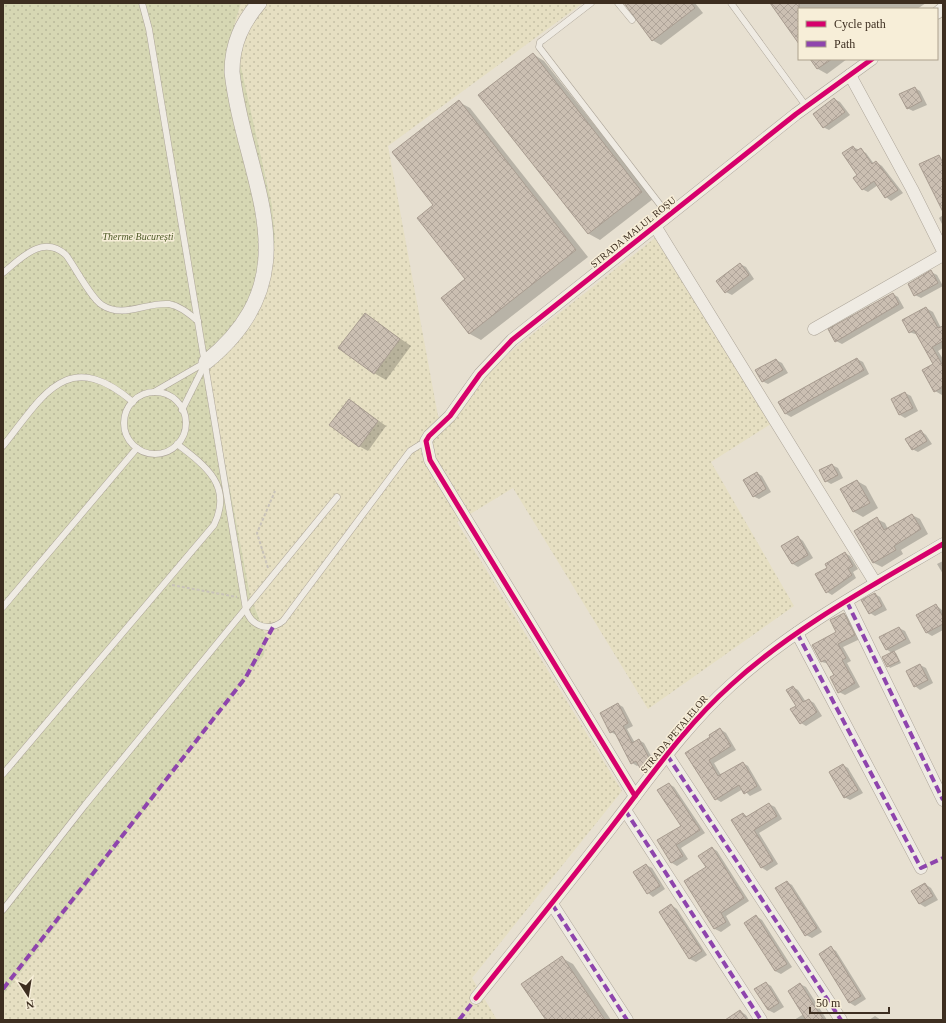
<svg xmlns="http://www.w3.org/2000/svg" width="946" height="1023" font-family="Georgia,serif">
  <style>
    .farmland { fill: url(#farmland-dots) }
    .park { fill: url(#park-dots) }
    .shadow { fill: #0003 }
    .building { fill: url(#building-cross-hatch); stroke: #a89c90 }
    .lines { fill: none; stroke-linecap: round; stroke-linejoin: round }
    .service-casing { stroke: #ada599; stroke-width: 7 }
    .minor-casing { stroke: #ada599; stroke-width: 13 }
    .tertiary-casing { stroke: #ada599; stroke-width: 16 }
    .path { stroke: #c8c2b9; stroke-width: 2; stroke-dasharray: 3 2; stroke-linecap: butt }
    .service { stroke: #efebe3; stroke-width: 6 }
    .minor { stroke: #efebe3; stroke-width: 12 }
    .tertiary { stroke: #efebe3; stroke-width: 15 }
    .quiet { stroke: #8e44ad; stroke-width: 4; stroke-dasharray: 8 4; stroke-linecap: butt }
    .cycleway-casing { stroke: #f7eed8; stroke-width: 8 }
    .cycleway { stroke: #d6006c; stroke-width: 5 }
    .labels { text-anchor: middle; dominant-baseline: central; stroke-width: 3; stroke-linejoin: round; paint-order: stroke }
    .street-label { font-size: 10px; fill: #3d2e20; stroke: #f7eed8 }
    .park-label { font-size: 10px; font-style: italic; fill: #4d5a26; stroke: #f7eed8 }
  </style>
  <defs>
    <pattern id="farmland-dots" width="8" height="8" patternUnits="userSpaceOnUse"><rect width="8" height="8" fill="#e6dfc2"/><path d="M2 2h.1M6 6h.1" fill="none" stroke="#c6c0a6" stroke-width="1.8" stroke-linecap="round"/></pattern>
    <pattern id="park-dots" width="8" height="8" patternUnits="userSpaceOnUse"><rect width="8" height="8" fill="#d6d7b3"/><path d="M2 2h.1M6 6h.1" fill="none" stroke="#b9b99a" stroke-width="1.8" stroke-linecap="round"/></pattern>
    <pattern id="building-cross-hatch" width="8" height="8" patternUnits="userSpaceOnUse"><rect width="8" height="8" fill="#cbbfb2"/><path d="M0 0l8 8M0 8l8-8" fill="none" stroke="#afa499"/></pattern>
  </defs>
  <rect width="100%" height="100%" fill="#e7e0d1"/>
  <path class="farmland" d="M241,3H583L388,146L438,416L448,426L465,406L483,378L516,347L655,238L774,422L711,462L794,606L648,709L513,488L457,522L622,791L472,978L497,1020H3V995L264,655L266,637L250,595L206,362L268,187L243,82L234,26Z"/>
  <path class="park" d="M3,3H241L234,26L247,35L242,49L240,63L272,206L275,238L273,256L269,276L206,362L250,595L266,637L264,655L3,995Z"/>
  <g class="shadow">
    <path d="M625,3H695L703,13L661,45L652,40Z"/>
    <path d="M771,3H926L917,9H799V42Z"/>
    <path d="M533,54L544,61L653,199L600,240L589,234L480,95Z"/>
    <path d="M811,59H847L827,74L818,69Z"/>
    <path d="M915,88L920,91L927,105L913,111L907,108Z"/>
    <path d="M834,99L840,102L850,115L829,130L823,127Z"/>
    <path d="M459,102L470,108L588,257L481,340L470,334L467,279L435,206Z"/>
    <path d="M853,147L866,153L874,164L876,162L882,166L903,193L891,201L886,197L878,185L868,192L862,189Z"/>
    <path d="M943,215V226L939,218Z"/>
    <path d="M740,264L746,267L754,279L732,295L726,292Z"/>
    <path d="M931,272L937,275L943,286L921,298L915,295Z"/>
    <path d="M893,294L898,297L904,308L842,344L836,341Z"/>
    <path d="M926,308L933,312L941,328L943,327V348L938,351L943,359L942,395L935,391L934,365L918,335L909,332Z"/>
    <path d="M365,314L411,346L386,380L374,373Z"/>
    <path d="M857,359L863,362L869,374L791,417L786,414L779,402Z"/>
    <path d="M776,360L782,363L788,373L768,384L762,381L757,370Z"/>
    <path d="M905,393L911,396L918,411L905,418L900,415Z"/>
    <path d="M350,400L386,426L368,451L359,446Z"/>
    <path d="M921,431L926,435L932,444L918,452L912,449Z"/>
    <path d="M832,465L838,468L843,478L831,484L826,481Z"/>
    <path d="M757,473L762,476L771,492L759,499L753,496Z"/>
    <path d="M857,481L866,486L878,508L863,517L854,512L842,490Z"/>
    <path d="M912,515L920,519L928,534L901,550L903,554L882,567L874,563L855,531L877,519L885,523L888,529Z"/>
    <path d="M798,537L803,541L813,558L798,567L793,564L782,547Z"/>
    <path d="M845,553L850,556L858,569L853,572L856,578L832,595L827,592L828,568Z"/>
    <path d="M943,561V574L937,564Z"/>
    <path d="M875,594L880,597L887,610L875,616L870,613Z"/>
    <path d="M936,605L943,611V630L932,636L927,633Z"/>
    <path d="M844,614L849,617L860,639L843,647L851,661L847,663L860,687L845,695L839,692L835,675L829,664L822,662L837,633Z"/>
    <path d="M899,628L905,631L911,643L893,652L896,653L901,663L890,668L883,657L892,653L886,649Z"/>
    <path d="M920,665L926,668L933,683L920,690L915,686Z"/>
    <path d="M793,687L798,690L806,702L809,700L814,703L822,716L806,726L801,723Z"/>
    <path d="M618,704L623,707L633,726L627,729L635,743L639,740L644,743L656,765L645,770L639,765L637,766L632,763L616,735L611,732Z"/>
    <path d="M720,729L726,733L736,750L714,763L721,775L743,763L748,766L762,790L750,796L743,789L721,802L716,799L700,774L711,737Z"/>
    <path d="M843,765L848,768L863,793L850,800L844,797Z"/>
    <path d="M669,784L674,787L705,833L681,848L688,859L677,866L672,863L658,841L682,826Z"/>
    <path d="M769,804L775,807L782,819L759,833L778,864L767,871L761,867L743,814L748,817Z"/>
    <path d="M712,848L717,851L749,901L726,916L731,925L721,932L715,929L685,882L708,867Z"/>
    <path d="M646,865L652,868L665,889L653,897L648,893Z"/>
    <path d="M787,882L792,885L822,932L812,938L806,935Z"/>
    <path d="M925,884L931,888L938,900L925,907L920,904Z"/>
    <path d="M671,905L677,909L707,955L696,962L690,959L661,912Z"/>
    <path d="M756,916L762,920L792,967L781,974L775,971Z"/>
    <path d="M831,948L836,951L866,999L855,1006L850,1003L820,954Z"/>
    <path d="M562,958L573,964L611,1020H547Z"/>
    <path d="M766,983L771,986L784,1007L774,1013L768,1010Z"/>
    <path d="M800,984L806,987L827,1020H794L804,1014Z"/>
    <path d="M740,1011L746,1015L749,1020H731Z"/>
    <path d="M875,1016L881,1020H869Z"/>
  </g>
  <g class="building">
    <path d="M624,3H691L695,8L652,41Z"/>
    <path d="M770,3H799V44Z"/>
    <path d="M533,53L642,192L588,234L478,95Z"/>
    <path d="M810,59H832L817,69Z"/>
    <path d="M915,87L922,101L907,109L899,94Z"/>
    <path d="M834,98L845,112L823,128L813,114Z"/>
    <path d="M459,100L576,250L469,334L441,298L465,279L417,218L433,205L392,152Z"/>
    <path d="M853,146L856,151L861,148L872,164L876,161L898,190L885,198L874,181L862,190L853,178L857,175L842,153Z"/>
    <path d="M939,155L943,163V212L919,164Z"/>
    <path d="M740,263L749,275L725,293L716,281Z"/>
    <path d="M931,270L938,283L914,296L908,284Z"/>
    <path d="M893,293L899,304L835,342L828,329Z"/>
    <path d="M926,307L938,328L943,326V341L932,347L943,366V387L934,392L922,370L933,364L914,330L909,333L902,320Z"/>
    <path d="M365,313L400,339L374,374L338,348Z"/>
    <path d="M857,358L864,370L785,414L778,402Z"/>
    <path d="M776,359L783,370L762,382L755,370Z"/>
    <path d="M905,392L913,408L899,415L891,399Z"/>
    <path d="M349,399L378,421L359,447L329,425Z"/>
    <path d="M921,430L927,441L912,450L905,439Z"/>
    <path d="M832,464L838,475L825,482L819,470Z"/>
    <path d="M757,472L766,489L753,497L743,480Z"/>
    <path d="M857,480L870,503L853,512L840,489Z"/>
    <path d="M912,514L921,529L894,546L896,550L873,563L854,531L877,517L884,530Z"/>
    <path d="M798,536L808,555L792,564L781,546Z"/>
    <path d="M845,552L853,566L848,569L852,575L826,593L815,574L827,568L825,564Z"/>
    <path d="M875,593L882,606L869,614L861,600Z"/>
    <path d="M936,604L943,617V624L926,633L916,615Z"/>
    <path d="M844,613L855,635L838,644L846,658L842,660L855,683L838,693L830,677L834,675L825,660L821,662L812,645L836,632L830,620Z"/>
    <path d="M899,627L906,639L886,650L879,637Z"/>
    <path d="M894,651L899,661L887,667L882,657Z"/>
    <path d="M920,664L928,680L914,687L906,671Z"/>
    <path d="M793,686L803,702L809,699L817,712L800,724L790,709L796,706L786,690Z"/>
    <path d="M618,703L628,723L623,726L632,743L639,739L651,762L640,768L636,761L631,764L614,731L610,733L600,713Z"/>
    <path d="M720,728L731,746L709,760L718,776L743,762L757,786L744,794L739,785L715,800L685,753L710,737L709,735Z"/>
    <path d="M843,764L858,790L844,798L829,772Z"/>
    <path d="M669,783L700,830L676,845L683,856L671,863L657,840L681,826L657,790Z"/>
    <path d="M769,803L777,816L754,830L773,861L761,868L731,820L743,813L746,817Z"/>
    <path d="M712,847L744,898L721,913L726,922L714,929L684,881L706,867L698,856Z"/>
    <path d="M646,864L660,886L647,894L633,872Z"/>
    <path d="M787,881L817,928L805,936L775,888Z"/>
    <path d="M925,883L933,896L919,904L911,891Z"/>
    <path d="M671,904L702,951L689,959L659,912Z"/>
    <path d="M756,915L787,964L775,971L744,923Z"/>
    <path d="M831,946L861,996L849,1003L819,954Z"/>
    <path d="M562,956L605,1020H546L521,984Z"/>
    <path d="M766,982L779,1003L768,1010L754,989Z"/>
    <path d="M800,983L817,1010L824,1020H806L788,991Z"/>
    <path d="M740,1010L747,1020H725Z"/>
  </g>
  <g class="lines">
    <defs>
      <g id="service">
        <path d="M142,3L149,29L246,610C252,627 269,632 283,621L410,451L426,441"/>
        <path d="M591,3L543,40L540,42L539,47L668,215"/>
        <path d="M618,3L632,20"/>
        <path d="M731,3L806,106"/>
        <path d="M3,273C21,258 43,234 66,255C75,267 91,298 102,305C123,319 146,302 169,304C180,306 189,314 198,321"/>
        <path d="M154,392L206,362"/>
        <circle cx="155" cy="423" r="31"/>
        <path d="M182,410L206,362"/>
        <path d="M3,446C43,396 67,346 133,402"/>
        <path d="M3,607L137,448"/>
        <path d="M3,774L214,525C233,486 206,466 177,444"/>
        <path d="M3,910L85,805L337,497"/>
      </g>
      <g id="minor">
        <path d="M937,13L943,8"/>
        <path d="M850,75L912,189L943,251"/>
        <path d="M655,226L876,584"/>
        <path d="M814,329L943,255"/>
        <path d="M847,602L943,800"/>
        <path d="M797,633L921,868"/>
        <path d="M667,755L841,1020"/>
        <path d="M635,796L430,460L426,441L429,436L450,416L480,374L512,340L796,114L872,59"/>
        <path d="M625,810L761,1020"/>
        <path d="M552,904L627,1020"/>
        <path d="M476,998C521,942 566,886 610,829C648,780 684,727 731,685C793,628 870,587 943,544"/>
      </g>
      <path id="tertiary" d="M206,362C316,273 244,181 232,72C232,44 242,23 259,3"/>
    </defs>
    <use href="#service" class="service-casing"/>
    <use href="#minor" class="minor-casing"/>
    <use href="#tertiary" class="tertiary-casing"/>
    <g class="path">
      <path d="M268,568L257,533L275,491"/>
      <path d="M172,585L237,597"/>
    </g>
    <use href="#service" class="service"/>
    <use href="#minor" class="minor"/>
    <use href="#tertiary" class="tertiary"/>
    <g class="quiet">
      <path d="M847,602L943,800"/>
      <path d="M797,633L921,868L943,858"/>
      <path d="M667,755L841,1020"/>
      <path d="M625,810L761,1020"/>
      <path d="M552,904L627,1020"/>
      <path d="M3,989L246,677L273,627"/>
      <path d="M459,1020L476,998"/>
    </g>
    <defs>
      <g id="cycleway">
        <path d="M635,796L430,460L426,441L429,436L450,416L480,374L512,340L796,114L872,59"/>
        <path d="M476,998C521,942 566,886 610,829C648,780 684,727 731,685C793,628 870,587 943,544"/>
      </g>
    </defs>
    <use href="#cycleway" class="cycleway-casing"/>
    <use href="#cycleway" class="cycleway"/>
  </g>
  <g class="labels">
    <g class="street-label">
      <text transform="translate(633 232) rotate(-39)">STRADA MALUL ROȘU</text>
      <text transform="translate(674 734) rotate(-50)">STRADA PETALELOR</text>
    </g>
    <g class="park-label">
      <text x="138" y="236">Therme București</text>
    </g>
  </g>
  <rect width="946" height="1023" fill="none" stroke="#3d2e20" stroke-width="8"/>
  <rect x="798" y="8" width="140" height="52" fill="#f7eed8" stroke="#ada18e"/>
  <rect x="806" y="21" width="20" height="6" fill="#d6006c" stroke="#ada18e"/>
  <text x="834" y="28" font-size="12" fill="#3d2e20">Cycle path</text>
  <rect x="806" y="41" width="20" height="6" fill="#8e44ad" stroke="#ada18e"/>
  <text x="834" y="48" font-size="12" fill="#3d2e20">Path</text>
  <g transform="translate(28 995) rotate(168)" stroke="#f7eed8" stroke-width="3" paint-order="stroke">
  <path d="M0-3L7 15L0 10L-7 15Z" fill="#3d2e20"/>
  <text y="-6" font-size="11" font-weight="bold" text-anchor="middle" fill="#3d2e20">N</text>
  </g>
  <path d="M810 1007v6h79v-6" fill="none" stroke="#3d2e20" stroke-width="2"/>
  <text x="816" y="1007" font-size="12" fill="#3d2e20" stroke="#f7eed8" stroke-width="3" paint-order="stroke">50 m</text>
</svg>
